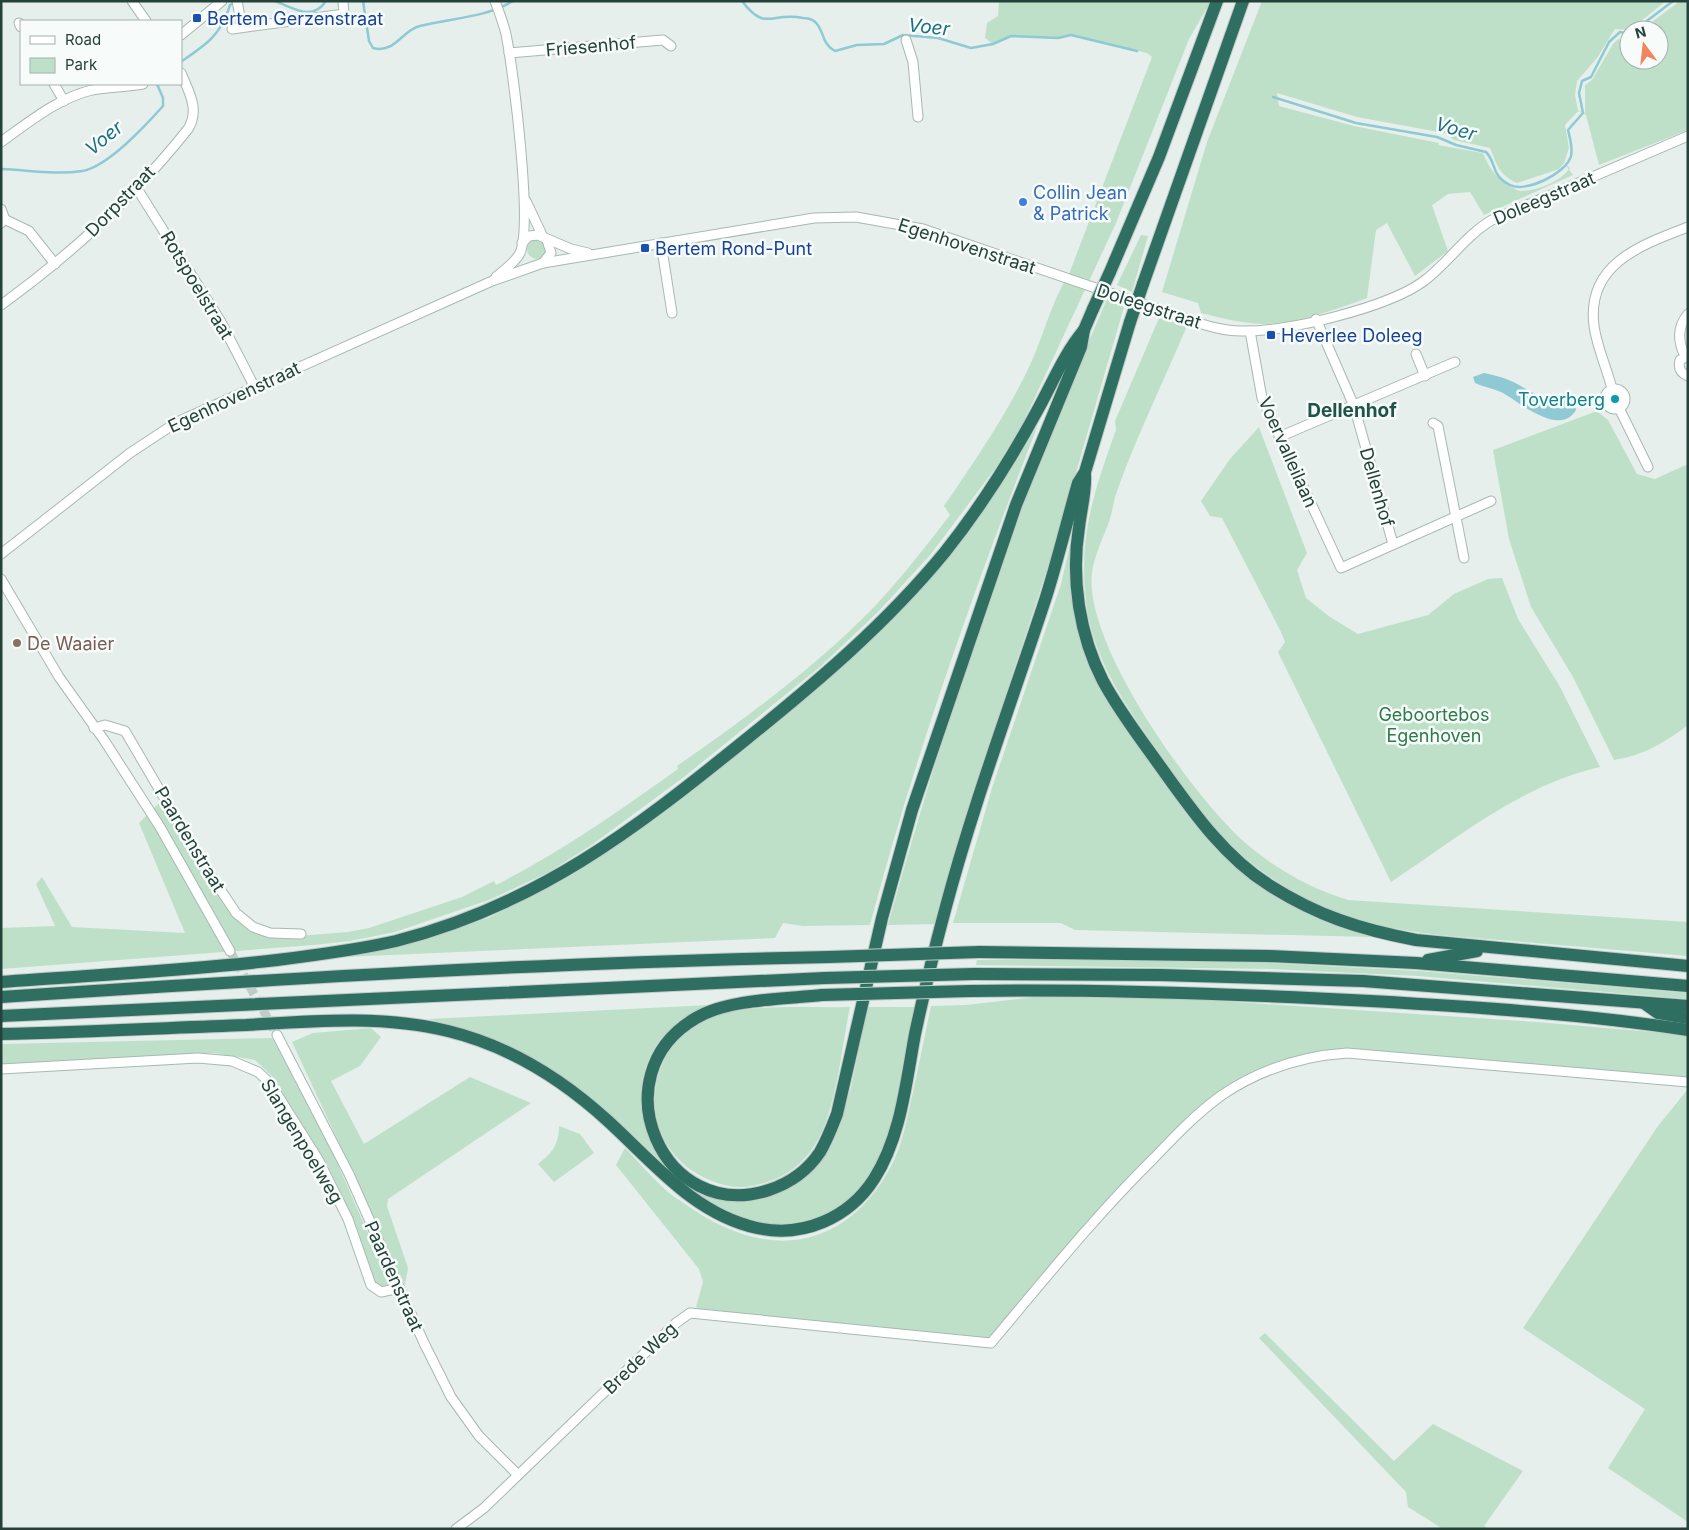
<svg xmlns="http://www.w3.org/2000/svg" width="1689" height="1530" font-family="Inter,sans-serif">
  <style>
    .green { fill: #bfe0c8; fill-rule: evenodd }
    .water { fill: #8ec9d4 }
    .lines { fill: none; stroke-linecap: round; stroke-linejoin: round }
    .stream { stroke: #8ec9d4; stroke-width: 2.5 }
    .minor-tunnel { stroke: #bfccc8; stroke-width: 9; stroke-dasharray: 9 4.5; stroke-linecap: butt }
    .minor-casing { stroke: #a8b8b2; stroke-width: 11 }
    .highway-casing { stroke: #c2cac8; stroke-width: 14 }
    .minor { stroke: #fff; stroke-width: 9 }
    .highway { stroke: #2f6f62; stroke-width: 12 }
    .highway-bridge-casing { stroke: #c2cac8; stroke-width: 14; stroke-linecap: butt }
    .highway-bridge { stroke: #2f6f62; stroke-width: 12 }
    .transit-dot { fill: #1a4fb4; stroke: #f7fbf9; stroke-width: 2 }
    .shop-dot { fill: #3f7fe0; stroke: #f7fbf9; stroke-width: 2 }
    .culture-dot { fill: #0f9aa8; stroke: #f7fbf9; stroke-width: 2 }
    .education-dot { fill: #8d6e63; stroke: #f7fbf9; stroke-width: 2 }
    .labels { text-anchor: middle; dominant-baseline: central; stroke-width: 5; stroke-linejoin: round; paint-order: stroke }
    .transit-label { font-size: 18px; fill: #164399; stroke: #f7fbf9; text-anchor: start }
    .street-label { font-size: 18px; fill: #24423a; stroke: #f7fbf9 }
    .shop-label { font-size: 18px; fill: #366cbe; stroke: #f7fbf9; text-anchor: start }
    .culture-label { font-size: 18px; fill: #0d838f; stroke: #f7fbf9; text-anchor: end }
    .education-label { font-size: 18px; fill: #785e54; stroke: #f7fbf9; text-anchor: start }
    .park-label { font-size: 18px; fill: #2d7a4b; stroke: #f7fbf9 }
    .water-label { font-size: 19px; font-style: italic; fill: #1c6f80; stroke: #f7fbf9 }
    .neighbourhood-label { font-size: 19px; font-weight: bold; fill: #1f5548; stroke: #f7fbf9 }
  </style>
  <rect width="100%" height="100%" fill="#e6efeb"/>
  <g class="green">
    <path d="M999,1H1211L1189,39L1116,223L1023,423L997,466L931,554L879,611L821,666L684,777L593,844L549,872L489,900L395,932L350,941L314,945L1,969V928L55,926L36,884L42,877L72,927L185,933L139,823L167,795L234,915L258,934L285,937L348,932L369,928L462,897L494,881L496,885C561,852 619,811 678,769L677,766C747,717 816,667 875,606C902,577 926,546 950,515L944,506C975,460 1006,416 1030,365C1044,335 1051,302 1069,274L1152,57L1147,53L1071,35L1058,38L1011,36L993,44L985,38L987,23L998,16Z"/>
    <path d="M1262,1H1666L1630,30L1615,29L1597,58L1577,81L1575,95L1578,110L1585,114V85L1592,80L1613,44L1618,39L1629,40V60H1659V30H1641L1680,1H1688V130L1599,165L1586,115L1578,111L1565,125L1569,148L1564,163L1573,175L1484,215L1470,192L1448,194L1432,205L1448,251L1415,276L1387,223L1376,230L1367,298C1334,310 1297,324 1262,324C1241,323 1221,318 1201,313L1198,303L1162,292L1207,142ZM1277,93L1357,117L1444,133L1454,140L1490,148C1497,165 1499,175 1517,183L1559,169L1564,163L1570,168C1559,183 1537,191 1519,191C1500,182 1491,173 1483,153L1438,145L1439,143L1354,126L1279,106Z"/>
    <path d="M1141,235L1148,236L1132,292L1117,285Z"/>
    <circle cx="537" cy="249" r="10"/>
    <path d="M1107,299L1124,307L1055,545L973,795L937,924L888,925C947,712 1018,502 1107,299Z"/>
    <path d="M1159,318L1187,326C1163,383 1135,439 1115,497C1113,504 1112,512 1110,519C1104,536 1094,556 1092,573C1083,644 1196,802 1249,846C1279,871 1312,889 1348,900L1688,922V956C1625,951 1562,945 1499,940C1450,936 1399,933 1353,918C1314,905 1278,885 1246,859C1214,832 1191,797 1167,764C1130,711 1089,659 1085,591C1080,530 1096,486 1116,430L1115,421Z"/>
    <circle cx="1615" cy="399" r="6"/>
    <path d="M1597,411L1608,420L1637,474L1655,479L1688,464V725C1666,742 1642,756 1614,760L1573,677L1531,607L1509,539L1493,450Z"/>
    <path d="M1038,425C974,589 915,755 870,925L803,926L783,923L775,938L345,957L417,941L488,918L570,876L622,842L704,781L829,679L875,635L1003,481Z"/>
    <path d="M1259,427L1307,553L1297,570L1306,598L1330,617L1358,634L1428,615L1454,594L1488,579L1502,578L1518,619L1559,685L1600,767C1521,785 1457,838 1391,882L1278,652L1285,642L1281,632L1222,518L1210,516L1201,501L1230,459Z"/>
    <path d="M1071,540L1082,646L1219,849L1339,926L1371,937L1075,930L1061,923H953L992,788L1061,584Z"/>
    <path d="M977,960H1162L1270,963L1419,971L1688,993V999L1418,976L1270,969L976,965Z"/>
    <path d="M1035,997L1174,998L1537,1022L1675,1034L1688,1036V1079L1376,1053L1322,1051L1259,1071L1151,1156L1122,1184L987,1340L700,1311L696,1307L703,1282L699,1269L616,1165L625,1148C637,1160 663,1190 676,1198C691,1208 708,1220 725,1227C794,1259 855,1233 890,1168C903,1145 907,1117 913,1092C919,1063 925,1035 931,1006L966,1005Z"/>
    <path d="M709,1005C695,1013 679,1021 667,1032C637,1063 634,1110 653,1147C657,1155 664,1162 669,1169L668,1171L606,1112L472,1032L428,1019Z"/>
    <path d="M850,1007C841,1049 836,1120 810,1152C796,1170 777,1181 756,1185C741,1189 726,1187 712,1181C629,1149 639,1034 725,1013C765,1004 809,1008 850,1007Z"/>
    <path d="M867,1007H916C906,1052 898,1104 884,1147C868,1200 812,1237 757,1224C731,1218 708,1203 687,1188L686,1182L724,1198L747,1200L770,1195L792,1185L838,1125L851,1088Z"/>
    <path d="M371,1028L381,1037L360,1066L331,1081L364,1144L470,1077L531,1103L388,1199L387,1206L408,1268L405,1285L292,1042L313,1033Z"/>
    <path d="M272,1038L324,1133L390,1283L387,1287L382,1288L375,1284L355,1223L328,1166L272,1076L255,1060L214,1053L1,1065V1044Z"/>
    <path d="M1688,1089V1522L1608,1468L1645,1409L1523,1328L1658,1126Z"/>
    <path d="M559,1126L580,1134L594,1153L554,1182L538,1164C552,1153 559,1145 559,1126Z"/>
    <path d="M1265,1333L1394,1461L1433,1424L1523,1471L1484,1526L1489,1529H1443L1408,1507L1406,1492L1259,1338Z"/>
  </g>
  <path class="water" d="M1484,373C1493,375 1502,377 1511,381C1527,388 1540,401 1559,399L1560,394L1572,396L1576,410C1559,438 1519,401 1501,392C1492,388 1483,387 1475,383L1473,377Z"/>
  <g class="lines">
    <g class="stream">
      <path d="M275,1C294,8 312,22 326,1"/>
      <path d="M363,1L369,41L373,48C395,54 402,30 420,26C451,18 485,18 513,1"/>
      <path d="M742,1C766,33 771,11 803,18C806,18 811,19 814,21C825,29 820,43 835,51L857,45L884,44L903,35L938,38L971,48L993,44L1011,36L1058,38L1071,35L1137,51"/>
      <path d="M1635,30L1673,1"/>
      <path d="M182,61C207,44 221,35 230,5L234,3"/>
      <path d="M1273,97L1356,123L1437,137L1456,145L1486,152C1497,163 1490,175 1510,185C1525,193 1566,174 1571,156C1573,147 1570,139 1568,130L1583,113L1579,93L1582,81L1591,77L1609,42L1620,32L1629,34"/>
      <path d="M1,169C28,170 56,175 82,171C108,167 146,125 163,106V98L157,84"/>
    </g>
    <path class="minor-tunnel" d="M230,951L277,1035"/>
    <defs>
      <g id="minor">
        <path d="M132,1L146,21"/>
        <path d="M237,1L242,27"/>
        <path d="M495,1C499,12 503,22 506,34C513,70 533,224 520,253C515,263 504,270 496,277"/>
        <path d="M19,23L21,27"/>
        <path d="M232,29L344,14L343,1"/>
        <path d="M181,35L222,1"/>
        <path d="M906,40L913,62L918,117"/>
        <path d="M509,53L663,40L671,46"/>
        <path d="M54,84L64,101"/>
        <path d="M1,142C29,122 58,98 92,90C109,87 126,87 143,84"/>
        <path d="M136,187L221,322L254,386"/>
        <path d="M526,201L543,237"/>
        <path d="M1,209L4,217L1,223"/>
        <path d="M4,219L29,231L55,264"/>
        <path d="M522,243L529,236L538,235L571,249L588,253"/>
        <path d="M661,243L672,313"/>
        <path d="M543,263L551,253L547,240"/>
        <path d="M1,305C70,255 135,196 188,129C200,110 189,92 181,73"/>
        <path d="M1316,319L1354,406L1393,544"/>
        <path d="M1250,331L1262,398L1341,568L1491,501"/>
        <path d="M1416,354L1425,376"/>
        <path d="M1685,356C1678,342 1677,327 1688,314"/>
        <path d="M1688,356L1680,360C1678,368 1680,373 1688,376"/>
        <circle cx="1615" cy="399" r="10"/>
        <path d="M1612,389C1607,368 1597,348 1594,326C1586,264 1641,245 1688,227"/>
        <path d="M1619,408L1648,467"/>
        <path d="M1433,423L1438,426L1464,558"/>
        <path d="M1279,437L1455,362"/>
        <path d="M1,554L130,453L177,422L492,281L543,263L814,218L856,217L923,229L1192,321C1208,326 1224,331 1241,331C1285,333 1389,307 1424,281C1448,263 1466,235 1492,220L1688,136"/>
        <path d="M1,579L59,677L104,740L160,827L230,951"/>
        <path d="M94,728L105,725L125,731L200,859L236,913L253,927L270,933L301,934"/>
        <path d="M277,1035L349,1174L424,1343L451,1397L479,1436L518,1475"/>
        <path d="M1,1069L198,1058L232,1061L258,1072L270,1083L319,1161L348,1219L371,1285L381,1292L400,1288"/>
        <path d="M456,1529L484,1508L676,1323L690,1313L991,1343C1044,1280 1096,1215 1155,1157C1176,1135 1197,1113 1222,1095C1259,1070 1303,1056 1347,1053L1688,1082"/>
      </g>
      <g id="highway">
        <path d="M1110,272L1159,157L1217,1"/>
        <path d="M1143,284L1243,1"/>
        <path d="M1085,475C1086,492 1081,509 1079,527C1075,552 1075,580 1079,606C1083,631 1091,658 1103,681C1119,711 1140,738 1160,766C1191,809 1223,856 1269,885C1318,916 1359,929 1416,940L1688,966"/>
        <path d="M979,952L1268,956L1416,963L1688,986"/>
        <path d="M1428,960L1477,951"/>
        <path d="M974,974L1160,975L1363,981L1688,1006"/>
        <path d="M1,982C93,975 185,971 277,960C317,955 357,950 396,941C537,905 634,830 744,741C816,683 886,624 945,552C980,508 1010,461 1037,411C1052,384 1064,354 1084,330"/>
        <path d="M970,991C1104,989 1237,994 1371,1001C1477,1007 1583,1014 1688,1030"/>
        <path d="M822,995C784,999 728,999 696,1018C598,1075 663,1225 769,1190C790,1183 808,1170 820,1152C827,1140 832,1127 837,1114L882,918L912,810L1016,505L1081,347L1084,330L1093,309"/>
        <path d="M1,997C277,979 553,962 829,957"/>
        <path d="M1644,1003L1658,1013L1688,1018"/>
        <path d="M1,1016L825,978"/>
        <path d="M1,1034C83,1032 165,1028 246,1025C313,1021 383,1015 448,1031C510,1046 562,1079 608,1121C654,1163 694,1214 757,1228C803,1238 849,1218 874,1179C901,1137 906,1082 915,1034C924,992 934,951 945,910C973,804 1012,701 1046,597C1058,559 1067,521 1078,483L1085,472L1130,322"/>
      </g>
    </defs>
    <use href="#minor" class="minor-casing"/>
    <use href="#highway" class="highway-casing"/>
    <use href="#minor" class="minor"/>
    <use href="#highway" class="highway"/>
    <defs>
      <g id="highway-bridge">
        <path d="M1093,309L1110,272"/>
        <path d="M1130,322L1143,284"/>
        <path d="M829,957L979,952"/>
        <path d="M825,978L974,974"/>
        <path d="M822,995L970,991"/>
      </g>
    </defs>
    <use href="#highway-bridge" class="highway-bridge-casing"/>
    <use href="#highway-bridge" class="highway-bridge"/>
  </g>
  <g class="transit-dot">
    <rect x="192" y="13" width="10" height="10" rx="2.5"/>
    <rect x="640" y="243" width="10" height="10" rx="2.5"/>
    <rect x="1266" y="330" width="10" height="10" rx="2.5"/>
  </g>
  <circle class="shop-dot" cx="1023" cy="202" r="5"/>
  <circle class="culture-dot" cx="1615" cy="399" r="5"/>
  <circle class="education-dot" cx="17" cy="643" r="5"/>
  <g class="labels">
    <g class="transit-label">
      <text x="207" y="18">Bertem Gerzenstraat</text>
      <text x="655" y="248">Bertem Rond-Punt</text>
      <text x="1281" y="335">Heverlee Doleeg</text>
    </g>
    <g class="street-label">
      <text transform="translate(591 46) rotate(-5)">Friesenhof</text>
      <text transform="translate(1544 198) rotate(-23)">Doleegstraat</text>
      <text transform="translate(120 201) rotate(-46)">Dorpstraat</text>
      <text transform="translate(967 246) rotate(18)">Egenhovenstraat</text>
      <text transform="translate(197 285) rotate(59)">Rotspoelstraat</text>
      <text transform="translate(1149 306) rotate(18)">Doleegstraat</text>
      <text transform="translate(234 397) rotate(-25)">Egenhovenstraat</text>
      <text transform="translate(1288 452) rotate(66)">Voervalleilaan</text>
      <text transform="translate(1377 487) rotate(74)">Dellenhof</text>
      <text transform="translate(190 839) rotate(59)">Paardenstraat</text>
      <text transform="translate(302 1141) rotate(59)">Slangenpoelweg</text>
      <text transform="translate(394 1276) rotate(66)">Paardenstraat</text>
      <text transform="translate(640 1358) rotate(-44)">Brede Weg</text>
    </g>
    <g class="shop-label">
      <text x="1033" y="192">Collin Jean<tspan x="1033" dy="21">&amp; Patrick</tspan></text>
    </g>
    <g class="culture-label">
      <text x="1605" y="399">Toverberg</text>
    </g>
    <g class="education-label">
      <text x="27" y="643">De Waaier</text>
    </g>
    <g class="park-label">
      <text x="1434" y="714">Geboortebos<tspan x="1434" dy="21">Egenhoven</tspan></text>
    </g>
    <g class="water-label">
      <text transform="translate(929 27) rotate(6)">Voer</text>
      <text transform="translate(1456 129) rotate(16)">Voer</text>
      <text transform="translate(104 138) rotate(-39)">Voer</text>
    </g>
    <g class="neighbourhood-label">
      <text x="1352" y="410">Dellenhof</text>
    </g>
  </g>
  <rect width="1689" height="1530" fill="none" stroke="#24423a" stroke-width="5"/>
  <rect x="20" y="20" width="162" height="65" fill="#f7fbf9" stroke="#a3b1ad"/>
  <rect x="30" y="36" width="25" height="8" fill="#ffffff" stroke="#a3b1ad"/>
  <text x="65" y="45" font-size="15" fill="#24423a">Road</text>
  <rect x="30" y="58" width="25" height="15" fill="#bfe0c8" stroke="#a3b1ad"/>
  <text x="65" y="70" font-size="15" fill="#24423a">Park</text>
  <g transform="translate(1644 45) rotate(345)"><circle r="24" fill="#f7fbf9" stroke="#a3b1ad"/>
  <path d="M0-4L9 19L0 12L-9 19Z" fill="#f4845f"/>
  <text y="-8" font-size="14" font-weight="bold" text-anchor="middle" fill="#24423a">N</text>
  </g>
</svg>
